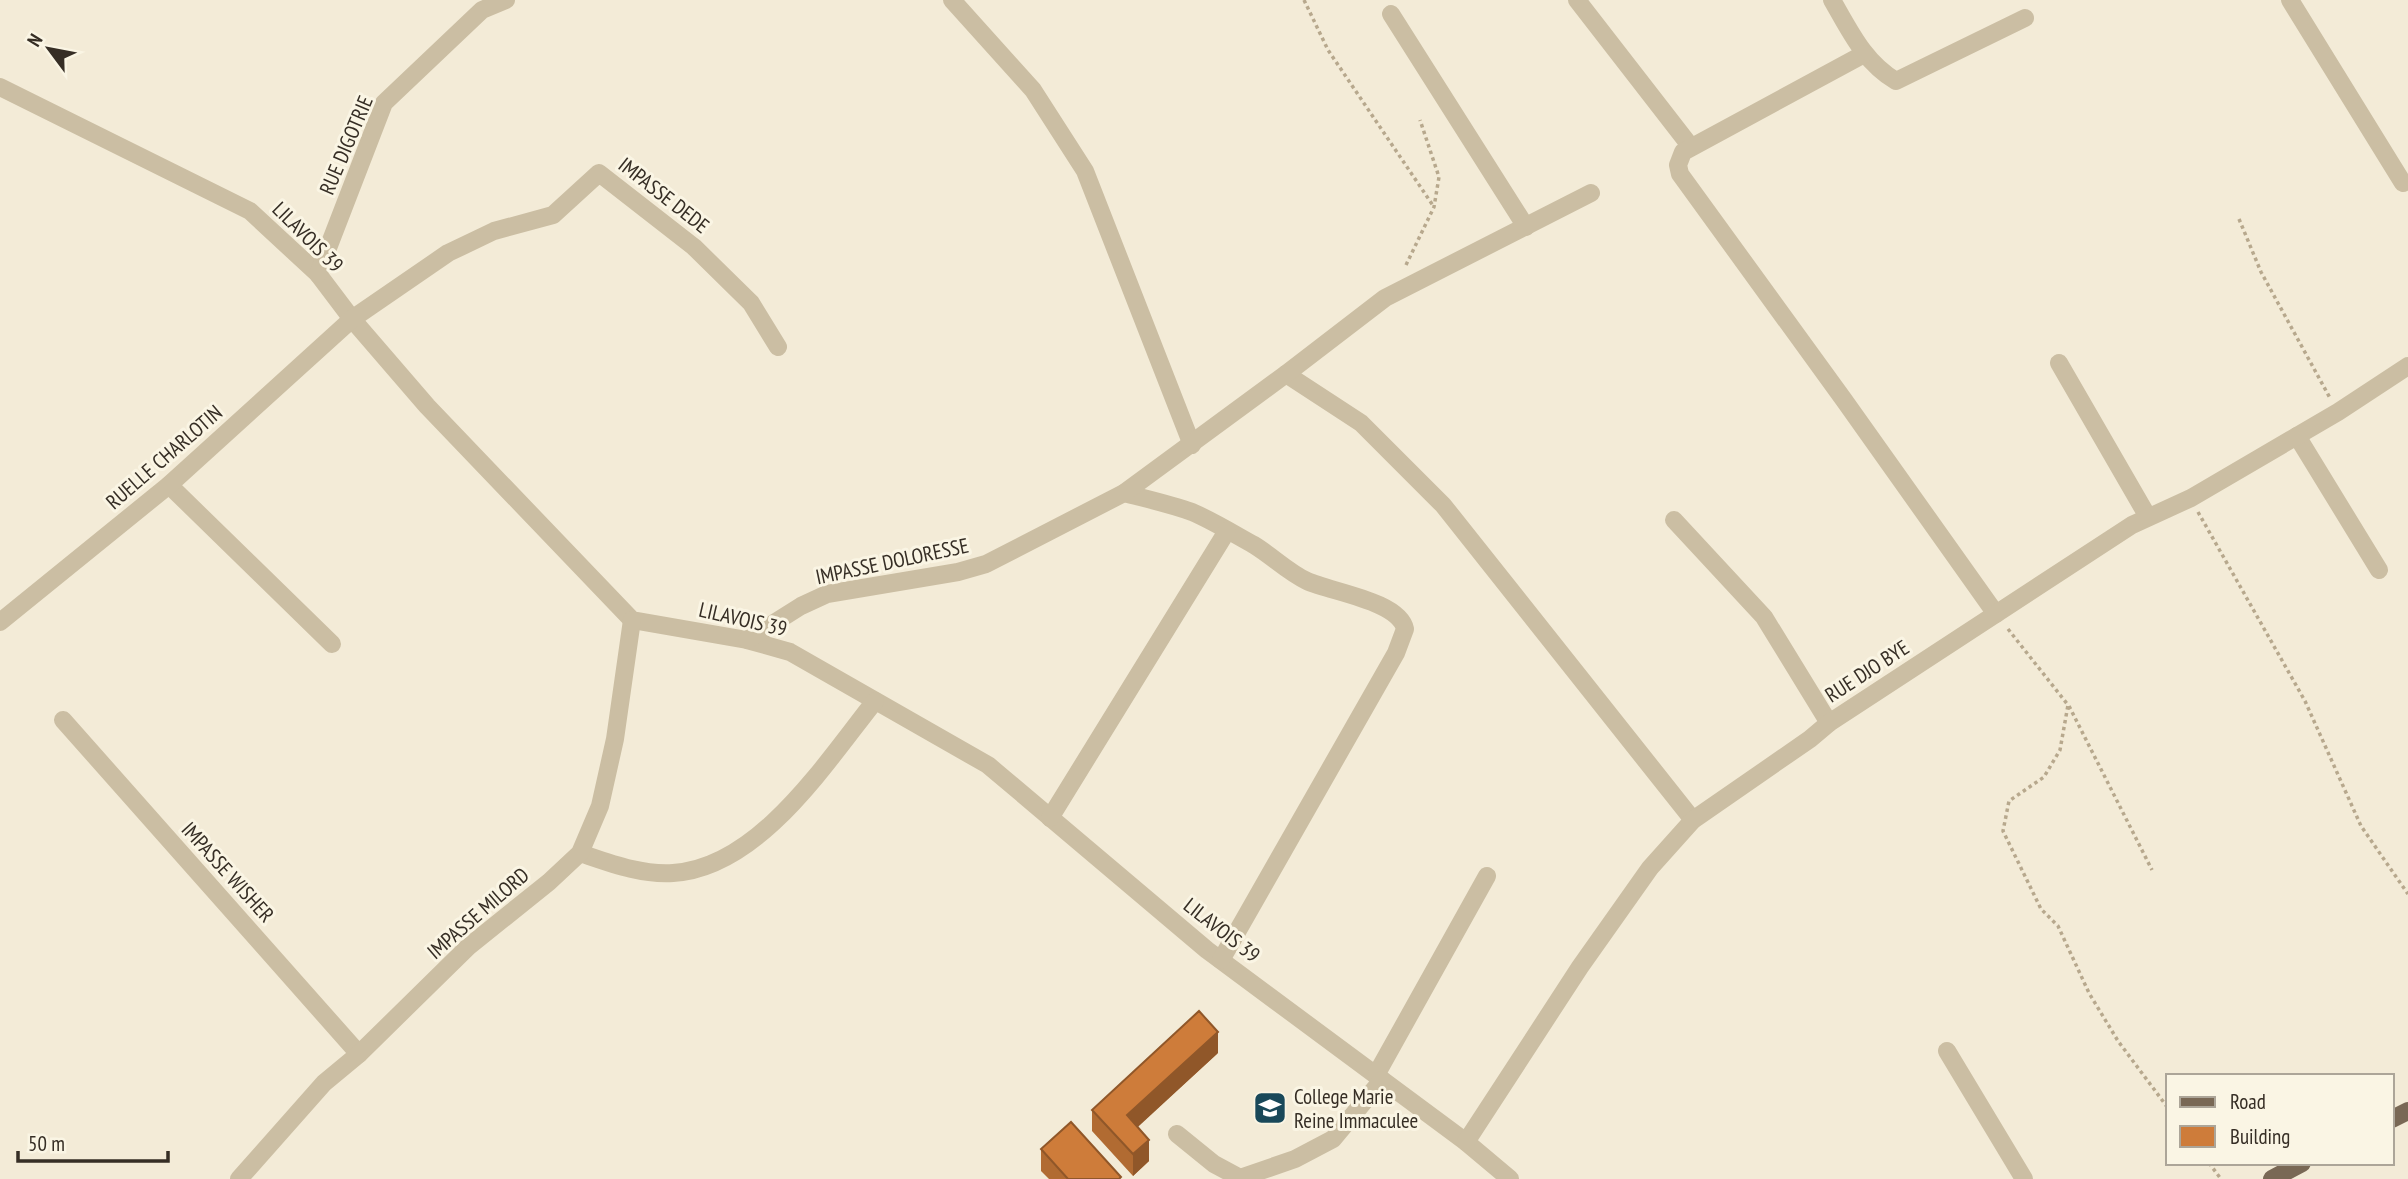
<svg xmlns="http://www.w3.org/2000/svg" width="2408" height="1179" font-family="'PT Sans Narrow',sans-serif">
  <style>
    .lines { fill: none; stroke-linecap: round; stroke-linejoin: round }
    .path { stroke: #b7a88d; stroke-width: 3.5; stroke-dasharray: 3.5 3.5; stroke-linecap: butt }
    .minor { stroke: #cbbea3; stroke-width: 18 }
    .major { stroke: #796855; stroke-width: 18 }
    .wall { fill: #b16b32 }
    .shaded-wall { fill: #905729 }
    .building { fill: #ce7c3a; stroke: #905729; stroke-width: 2 }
    .labels { text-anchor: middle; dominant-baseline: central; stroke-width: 6; stroke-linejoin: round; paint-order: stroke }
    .street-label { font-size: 21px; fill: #362e25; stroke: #faf5e4 }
    .poi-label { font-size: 21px; fill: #362e25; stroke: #faf5e4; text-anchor: start }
  </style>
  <rect width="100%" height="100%" fill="#f3ebd7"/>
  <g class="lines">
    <g class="path">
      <path d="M1304,0L1328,50L1434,207"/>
      <path d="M2239,219L2261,272L2330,398"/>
      <path d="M1406,265L1434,207L1439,177L1420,120"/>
      <path d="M2198,512L2305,701L2361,826L2408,894"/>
      <path d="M2008,629L2068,705L2060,750L2044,777L2009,801L2003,831L2041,909L2058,926L2089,993L2118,1041L2168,1108"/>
      <path d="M2069,706L2152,870"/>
      <path d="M2209,1163L2221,1179"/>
    </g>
    <g class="minor">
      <path d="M952,0L1033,90L1085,171L1192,445"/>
      <path d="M1577,0L1691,147"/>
      <path d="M1832,0C1850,31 1864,62 1896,81L2025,18"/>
      <path d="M2290,0L2403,183"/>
      <path d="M1391,14L1526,227"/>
      <path d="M1864,54L1683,152L1678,165L1680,174L1844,400L1996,614"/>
      <path d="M0,87L250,211L318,274L352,319L427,406L632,620L747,640L790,652L988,765L1207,950L1466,1142L1510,1179"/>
      <path d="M318,274L384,103L482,10L506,0"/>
      <path d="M2059,363L2148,517"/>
      <path d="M1286,374L1361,423L1443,505L1693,820"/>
      <path d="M2297,436L2379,570"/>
      <path d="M169,485L332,644"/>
      <path d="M1124,493C1147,499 1170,504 1192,512C1213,521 1234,534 1254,545C1272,556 1288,572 1307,581C1331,592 1399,601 1405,629L1396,653L1221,960"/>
      <path d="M1674,520L1764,617L1829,723"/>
      <path d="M0,622L169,485L352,319L448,253L494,231L553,215L599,173L694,247L751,303L778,347"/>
      <path d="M747,640L801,606L827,594L958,572L986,564L1124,493L1286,374L1385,298L1591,193"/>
      <path d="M63,720L359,1054"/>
      <path d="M1050,818L1227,531"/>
      <path d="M580,853C610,863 641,875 673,873C759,868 826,762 875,701"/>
      <path d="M1947,1051L2024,1179"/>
      <path d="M1376,1075L1487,876"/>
      <path d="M1177,1134L1214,1164L1240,1178L1295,1159L1333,1139L1382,1080"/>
      <path d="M1466,1142L1580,967L1650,868L1693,820L1810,739L1829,723L2132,525L2191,498L2338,412L2408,366"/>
      <path d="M239,1179L324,1083L359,1054L468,947L549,882L580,853L600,806L615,739L632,620"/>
    </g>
    <g class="major">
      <path d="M2392,1119L2408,1111"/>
      <path d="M2272,1179L2302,1163"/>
    </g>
  </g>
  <g class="wall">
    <path d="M1218,1053L1137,1127L1149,1161L1133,1176L1092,1131V1110Z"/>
    <path d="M1041,1149L1121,1179H1049L1041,1171Z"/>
  </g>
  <g class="shaded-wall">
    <path d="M1218,1032V1053L1127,1137V1115Z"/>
    <path d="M1149,1140V1161L1133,1176V1154Z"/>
  </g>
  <g class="building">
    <path d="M1199,1011L1218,1032L1127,1115L1149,1140L1133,1154L1092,1110Z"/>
    <path d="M1071,1122L1121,1177L1119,1179H1068L1041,1149Z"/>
  </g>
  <defs>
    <symbol id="school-square" viewBox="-11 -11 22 22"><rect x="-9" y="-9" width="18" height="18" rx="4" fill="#194859" stroke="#faf5e4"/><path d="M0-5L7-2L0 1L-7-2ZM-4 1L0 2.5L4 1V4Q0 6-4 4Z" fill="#fff"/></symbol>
  </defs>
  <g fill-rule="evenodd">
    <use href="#school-square" x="1251" y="1089" width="38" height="38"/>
  </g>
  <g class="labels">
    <g class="street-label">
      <text transform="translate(346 145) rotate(-67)">RUE DIGOTRIE</text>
      <text transform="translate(664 195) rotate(38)">IMPASSE DEDE</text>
      <text transform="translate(308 237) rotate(45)">LILAVOIS 39</text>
      <text transform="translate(164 457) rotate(-41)">RUELLE CHARLOTIN</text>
      <text transform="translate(892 561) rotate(-12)">IMPASSE DOLORESSE</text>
      <text transform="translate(743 619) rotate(13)">LILAVOIS 39</text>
      <text transform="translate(1867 671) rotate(-33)">RUE DJO BYE</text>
      <text transform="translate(228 872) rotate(48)">IMPASSE WISHER</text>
      <text transform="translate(478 913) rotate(-41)">IMPASSE MILORD</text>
      <text transform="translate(1222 930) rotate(38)">LILAVOIS 39</text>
    </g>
    <g class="poi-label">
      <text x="1294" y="1096">College Marie<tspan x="1294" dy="24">Reine Immaculee</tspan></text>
    </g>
  </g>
  <rect x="2166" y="1074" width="228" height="91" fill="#faf5e4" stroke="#aca598" stroke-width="2"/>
  <rect x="2180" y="1097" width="35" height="10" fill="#796855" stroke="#aca598" stroke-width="2"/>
  <text x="2230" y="1109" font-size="21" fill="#362e25">Road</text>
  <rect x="2180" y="1126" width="35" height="21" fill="#ce7c3a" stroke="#aca598" stroke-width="2"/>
  <text x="2230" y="1144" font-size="21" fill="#362e25">Building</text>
  <g transform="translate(49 49) rotate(302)" stroke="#faf5e4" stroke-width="5" paint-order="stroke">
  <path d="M0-5L12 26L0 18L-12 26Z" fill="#362e25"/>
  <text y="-10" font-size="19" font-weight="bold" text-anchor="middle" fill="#362e25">N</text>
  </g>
  <path d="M18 1151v10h150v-10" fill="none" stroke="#362e25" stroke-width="3.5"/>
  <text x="28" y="1151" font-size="21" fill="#362e25" stroke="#faf5e4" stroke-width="5" paint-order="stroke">50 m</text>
</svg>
